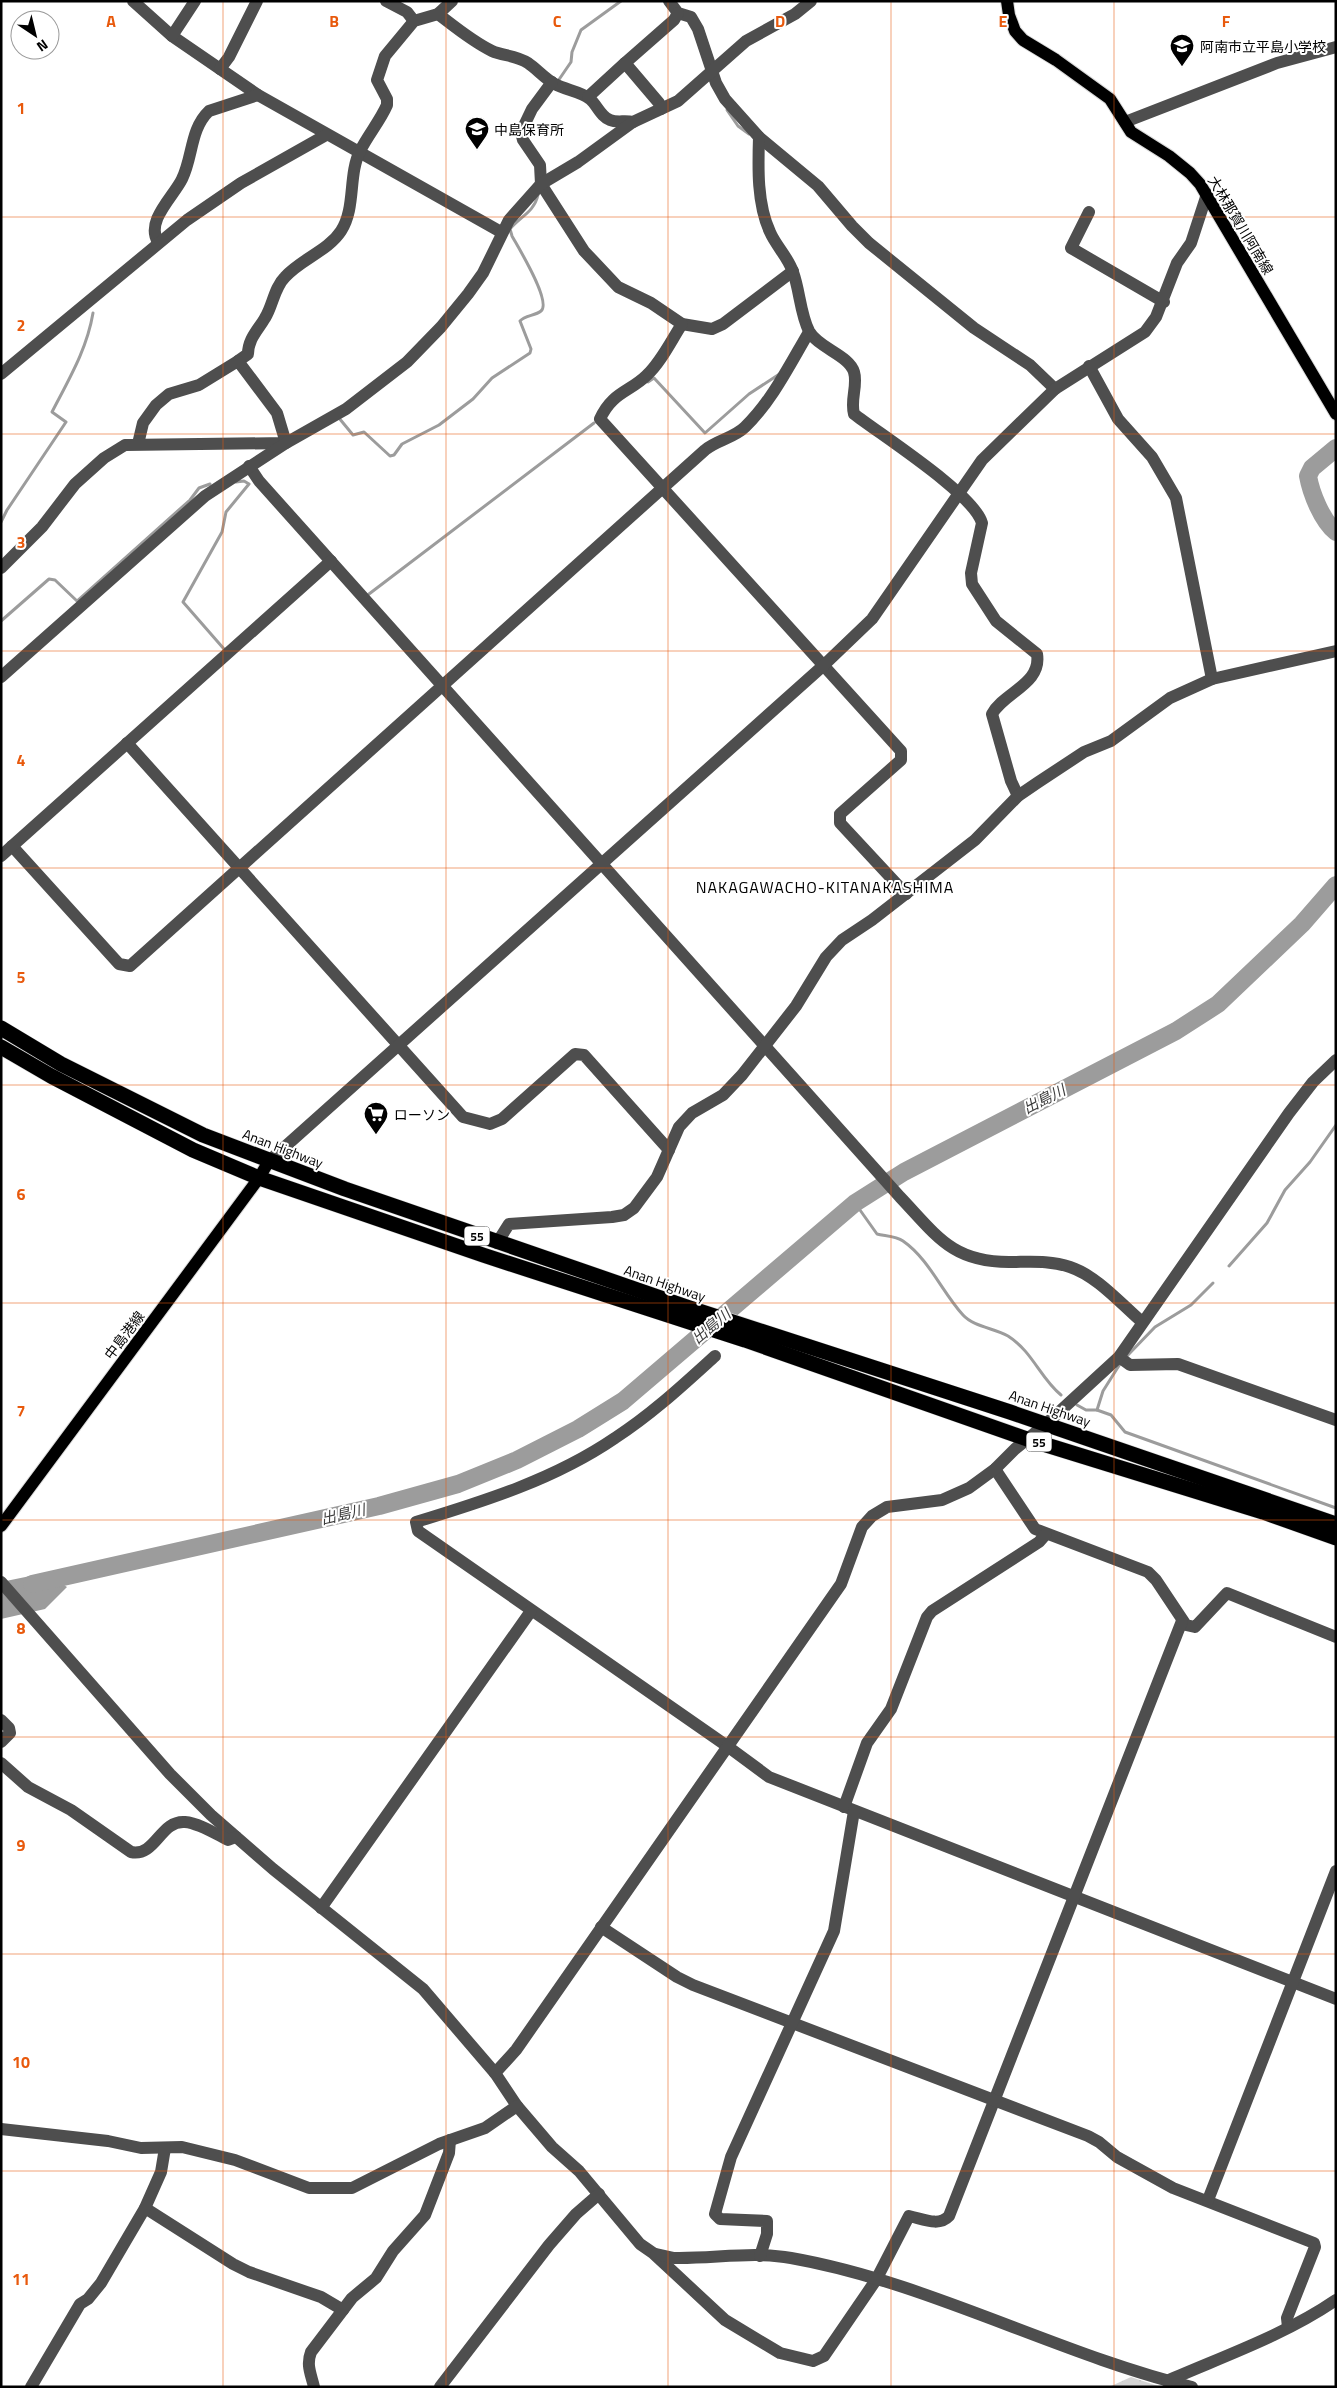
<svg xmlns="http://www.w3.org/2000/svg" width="1337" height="2388" font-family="'Titillium Web','Noto Sans JP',sans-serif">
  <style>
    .forest { fill: url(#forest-crowns) }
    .water { fill: #9c9c9c }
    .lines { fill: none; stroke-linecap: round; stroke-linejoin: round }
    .stream { stroke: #9c9c9c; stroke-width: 3 }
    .river { stroke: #9c9c9c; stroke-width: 18 }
    .major-casing { stroke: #dbdbdb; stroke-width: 14 }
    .highway-casing { stroke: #dbdbdb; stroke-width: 16 }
    .minor { stroke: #4e4e4e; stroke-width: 12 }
    .major { stroke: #000; stroke-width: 12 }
    .highway { stroke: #000; stroke-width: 15 }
    .grid { fill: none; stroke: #e8590c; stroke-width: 1; stroke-opacity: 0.55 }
    .labels { text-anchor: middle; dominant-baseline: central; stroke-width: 4; stroke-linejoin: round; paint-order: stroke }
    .shield { fill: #fff; stroke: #4c4c4c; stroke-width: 1 }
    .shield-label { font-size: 12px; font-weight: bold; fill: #000 }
    .poi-label { font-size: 14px; fill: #000; stroke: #fff; text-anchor: start }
    .street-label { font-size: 14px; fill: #000; stroke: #fff }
    .water-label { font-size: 15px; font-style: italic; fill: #3d3d3d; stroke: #fff }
    .quarter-label { font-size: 16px; letter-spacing: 1px; fill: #000; stroke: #fff }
    .grid-label { font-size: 16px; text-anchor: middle; font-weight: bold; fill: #e8590c; stroke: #fff; stroke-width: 4; stroke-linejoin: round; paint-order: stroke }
  </style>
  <defs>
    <pattern id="forest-crowns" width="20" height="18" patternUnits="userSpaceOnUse" patternTransform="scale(1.25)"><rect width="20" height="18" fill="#d5d5d5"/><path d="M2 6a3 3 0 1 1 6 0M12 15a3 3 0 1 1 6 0" fill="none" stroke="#b5b5b5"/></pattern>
  </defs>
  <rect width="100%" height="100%" fill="#fff"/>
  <path class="forest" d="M1131,2377L1161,2387H1109Z"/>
  <path class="water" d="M45,1573L67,1587L45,1609L1,1619V1582Z"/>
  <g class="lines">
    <g class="stream">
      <path d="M558,81L571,62L572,52L581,30L621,1"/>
      <path d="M727,110L738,126L749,134"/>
      <path d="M648,382L654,378L705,433L749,394L781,373"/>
      <path d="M339,418L353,435L364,432L390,456L394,455L402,444L439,425L473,399L492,378L530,353L531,349L520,321C525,315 535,316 541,311C552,302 518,247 512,236L510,229C521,216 534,212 538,195"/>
      <path d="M1,522L7,510L66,422L52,412C69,379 87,349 93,313"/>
      <path d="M369,594L594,423"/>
      <path d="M1,621L49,579L55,580L77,601L190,500L199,488L210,484"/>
      <path d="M224,649L183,602L222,532L226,512L249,484L244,481L236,482"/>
      <path d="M855,1203L877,1234C884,1236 896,1236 903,1241C929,1259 942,1292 963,1315C974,1327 994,1328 1008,1336C1033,1352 1040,1378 1061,1395"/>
      <path d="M1229,1266L1267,1223L1285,1190L1310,1162L1336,1125"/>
      <path d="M1127,1356L1155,1327L1191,1305L1213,1283"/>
      <path d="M1077,1405L1086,1410H1097L1103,1391L1120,1364"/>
      <path d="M1097,1410L1111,1415L1125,1432L1336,1508"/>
    </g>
    <g class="river">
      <path d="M1336,448L1312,468L1308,476C1311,493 1322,521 1336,532"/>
      <path d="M32,1584L379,1506L458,1484L517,1460L578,1429L623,1401L855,1203L904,1172L1176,1031L1218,1004L1302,924L1336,885"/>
    </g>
    <defs>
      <g id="major">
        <path d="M1007,1L1009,15L1015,31L1023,40L1056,60L1110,99L1131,132L1169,156L1190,173L1200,184L1336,414"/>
        <path d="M1,1526L259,1178L269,1161"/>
      </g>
      <g id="highway">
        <path d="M1,1028L61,1064L203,1135L345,1189L687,1307L1010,1412L1336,1524"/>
        <path d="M1,1047L51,1076L193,1150L259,1178L483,1255L745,1340L1027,1439L1263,1512L1336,1538"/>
      </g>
    </defs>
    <use href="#major" class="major-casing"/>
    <use href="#highway" class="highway-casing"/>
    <g class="minor">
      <path d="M133,1L172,36L258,95L501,232"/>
      <path d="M386,1L407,12L414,21"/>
      <path d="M669,1L678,13L691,17L698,29L716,83L725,99L759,137L818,186L852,226L869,243L974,328L1030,365L1055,389"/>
      <path d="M438,14C455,27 473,42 492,51C503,56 516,55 528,63C537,69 545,79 555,84C565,90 580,91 590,99C597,105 601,117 610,120C617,123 625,120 633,122"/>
      <path d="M172,36L195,1"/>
      <path d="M625,63L674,20L678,13"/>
      <path d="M220,69L229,57L257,1"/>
      <path d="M552,82L532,109L521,132L523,140L540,165L541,184L584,251L618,287L651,303L682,324L712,329L723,324L793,271"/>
      <path d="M588,97L625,63L659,103L661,109"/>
      <path d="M1125,122L1277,63L1336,47"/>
      <path d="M759,137C758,168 757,204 770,232C776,246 788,257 793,272C800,291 800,313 809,331C818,348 849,355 854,372C858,385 850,400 854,414C881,435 974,494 982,523L971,573L972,584L996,621L1037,654C1042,684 1004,692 992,714L1011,781L1018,796"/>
      <path d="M1089,212L1071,248L1164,302"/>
      <path d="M158,242C145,221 174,196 182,179C193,157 190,129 209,111L258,95"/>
      <path d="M682,324C671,341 661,362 647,375C630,392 612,392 600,419L901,751V760L840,814V823L906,894"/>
      <path d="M238,361L248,354C248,339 258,330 265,318C273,305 274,288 285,277C301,259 328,251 341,231C356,208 348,175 360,151C368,135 380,121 387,105V99L377,80L385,56L414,21L438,14L452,1"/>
      <path d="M1089,366L1118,419L1152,457L1176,498L1212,679"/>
      <path d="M1,374L187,220L241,183L326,135"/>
      <path d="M249,466L259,481L900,1197C937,1236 952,1262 1009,1262C1030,1262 1050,1260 1070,1267C1097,1276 1120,1303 1142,1322"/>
      <path d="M1,568L42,527L75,484L104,458L125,445L286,443L277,413L238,361L199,385L169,394L156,405L143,423L138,444"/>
      <path d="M1,677L205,496L286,443L346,409L407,362L441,327L468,294L483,273L509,220L541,184L578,162L633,122L678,101L746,41L795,14L811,1"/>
      <path d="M127,743L463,1117L490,1124L502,1119L575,1054L584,1055L669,1150"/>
      <path d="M12,846L119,964L130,966L705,450C717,440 734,438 745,427C772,401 790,364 809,332"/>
      <path d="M1,856L331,561"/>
      <path d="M269,1161L824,665L872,619L982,460L1055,389L1145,332L1156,317L1177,263L1191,243L1207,194"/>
      <path d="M497,1243L509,1224L612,1217L624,1215L634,1208L657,1177L679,1127L692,1113L723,1095L742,1075L796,1006L826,957L842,940L872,920L975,840L1018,796L1037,783L1084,752L1111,741L1170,698L1212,679L1336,651"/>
      <path d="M715,1356C683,1385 652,1414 615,1438C555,1479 485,1501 416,1522L418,1531L727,1746L769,1777L1336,1999"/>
      <path d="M1119,1357L1130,1365L1178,1364L1336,1420"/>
      <path d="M995,1469L1035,1529L1148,1572L1156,1580L1186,1625L1195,1627L1227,1593L1336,1637"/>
      <path d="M1,1582L170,1774L211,1815L273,1869L423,1989L495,2073L517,2106L552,2147L579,2171L640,2244L653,2253L725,2320L780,2353L813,2361L824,2356L876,2280L909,2216C923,2219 939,2227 949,2216L1182,1621"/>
      <path d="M1,1720L9,1728L10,1733L1,1742"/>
      <path d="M1,1763L28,1787L71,1810L131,1852C156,1857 160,1820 185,1822C199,1823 216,1834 228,1840L236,1837"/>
      <path d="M844,1807L867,1743L891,1709L927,1617L932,1611L1039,1542L1046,1534"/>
      <path d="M321,1908L531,1611"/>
      <path d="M601,1927L677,1977L693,1985L1088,2136L1099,2142L1117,2157L1173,2188L1314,2243L1315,2247L1287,2318L1288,2327"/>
      <path d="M495,2073L516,2050L841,1584L862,1527L872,1516L887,1507L942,1500L969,1488L995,1469L1015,1449L1046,1424L1119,1357L1289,1113L1313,1082L1336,1060"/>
      <path d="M1,2129L108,2141L141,2148L182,2147L235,2160L309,2188H352L439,2144L485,2128L517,2106"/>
      <path d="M1208,2200L1336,1871"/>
      <path d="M145,2208L233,2264L249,2272L321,2297L343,2310"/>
      <path d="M656,2254L674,2258C712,2259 754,2251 791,2258C928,2282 1057,2354 1192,2387"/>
      <path d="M760,2256L767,2234V2221L720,2219L715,2214L731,2157L834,1931L854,1811"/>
      <path d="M1167,2381C1224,2356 1285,2335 1336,2300"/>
      <path d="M31,2387L80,2304L88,2299L101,2283L145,2208L161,2172L165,2148"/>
      <path d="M314,2387C311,2374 306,2365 311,2352L352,2298L376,2278L393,2251L425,2215L449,2153L450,2140"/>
      <path d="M440,2387L549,2245L576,2214L599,2194"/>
    </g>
    <use href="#major" class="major"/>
    <use href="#highway" class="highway"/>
  </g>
  <path class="grid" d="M223,1V2387M446,1V2387M668,1V2387M891,1V2387M1114,1V2387M1,217H1336M1,434H1336M1,651H1336M1,868H1336M1,1085H1336M1,1303H1336M1,1520H1336M1,1737H1336M1,1954H1336M1,2171H1336"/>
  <defs>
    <symbol id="school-pin" viewBox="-11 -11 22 30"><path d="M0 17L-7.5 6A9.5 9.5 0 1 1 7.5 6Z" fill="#000" stroke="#fff"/><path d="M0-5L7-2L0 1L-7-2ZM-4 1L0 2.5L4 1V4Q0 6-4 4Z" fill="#fff"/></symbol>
    <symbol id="supermarket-pin" viewBox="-11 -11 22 30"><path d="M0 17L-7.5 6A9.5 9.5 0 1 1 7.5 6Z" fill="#000" stroke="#fff"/><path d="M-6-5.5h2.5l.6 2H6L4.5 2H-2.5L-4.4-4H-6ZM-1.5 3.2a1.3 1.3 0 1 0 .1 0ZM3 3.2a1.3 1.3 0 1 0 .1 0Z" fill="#fff"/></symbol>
  </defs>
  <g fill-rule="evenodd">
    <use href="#school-pin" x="1168" y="32" width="28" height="38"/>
    <use href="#school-pin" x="463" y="115" width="28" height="38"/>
    <use href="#supermarket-pin" x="362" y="1100" width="28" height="38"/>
  </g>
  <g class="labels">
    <g class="shield">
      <rect x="464.5" y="1226.5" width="25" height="19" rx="4"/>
      <rect x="1026.5" y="1432.5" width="25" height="19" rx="4"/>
    </g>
    <g class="shield-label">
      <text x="477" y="1236">55</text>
      <text x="1039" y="1442">55</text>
    </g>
    <g class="poi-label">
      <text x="1200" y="46">阿南市立平島小学校</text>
      <text x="494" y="129">中島保育所</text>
      <text x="394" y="1114">ローソン</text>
    </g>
    <g class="street-label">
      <text transform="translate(1241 225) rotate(59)">大林那賀川阿南線</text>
      <text transform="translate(283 1148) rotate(21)">Anan Highway</text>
      <text transform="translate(665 1283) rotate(19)">Anan Highway</text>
      <text transform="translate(124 1335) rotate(-53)">中島港線</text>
      <text transform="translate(1050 1408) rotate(19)">Anan Highway</text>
    </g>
    <g class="water-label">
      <text transform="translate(1044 1099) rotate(-27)">出島川</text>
      <text transform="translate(711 1326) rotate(-40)">出島川</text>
      <text transform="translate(343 1514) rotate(-13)">出島川</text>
    </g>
    <g class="quarter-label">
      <text x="825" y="887">NAKAGAWACHO-KITANAKASHIMA</text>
    </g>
  </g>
  <g class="grid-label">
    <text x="111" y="27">A</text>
    <text x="334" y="27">B</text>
    <text x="557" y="27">C</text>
    <text x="780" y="27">D</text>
    <text x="1003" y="27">E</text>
    <text x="1226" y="27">F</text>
    <text x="21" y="114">1</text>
    <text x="21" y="331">2</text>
    <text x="21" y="548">3</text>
    <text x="21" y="766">4</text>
    <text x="21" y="983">5</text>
    <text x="21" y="1200">6</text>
    <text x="21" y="1417">7</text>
    <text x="21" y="1634">8</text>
    <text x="21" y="1851">9</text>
    <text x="21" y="2068">10</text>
    <text x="21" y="2285">11</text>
  </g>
  <rect width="1337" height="2388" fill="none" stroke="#000000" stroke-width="5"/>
  <g transform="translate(35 35) rotate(145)"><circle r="24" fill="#ffffff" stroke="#999999"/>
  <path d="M0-4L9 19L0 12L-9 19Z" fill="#000000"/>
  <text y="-8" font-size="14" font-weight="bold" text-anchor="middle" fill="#000000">N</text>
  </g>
</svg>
